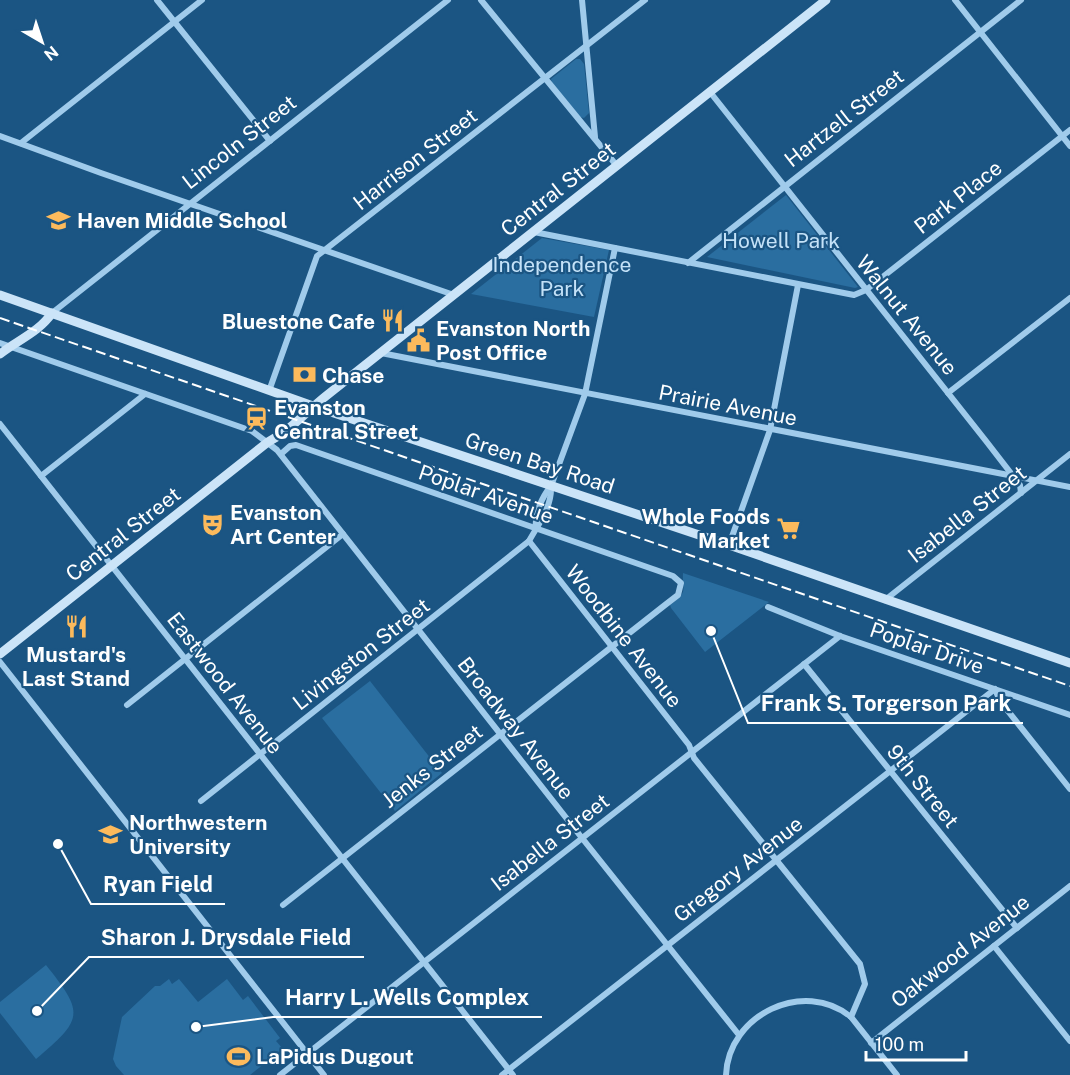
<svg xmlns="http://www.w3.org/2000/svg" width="1070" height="1075" font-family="'Public Sans',sans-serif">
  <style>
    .park { fill: #2a6ea0 }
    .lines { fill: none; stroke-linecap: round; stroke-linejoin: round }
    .street { stroke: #a0cbeb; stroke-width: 6 }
    .secondary { stroke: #cbe4f8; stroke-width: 9 }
    .rail { stroke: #fff; stroke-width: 2; stroke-dasharray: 10 4.5; stroke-linecap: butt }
    .labels { text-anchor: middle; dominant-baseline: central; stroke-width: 4.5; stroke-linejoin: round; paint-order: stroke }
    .street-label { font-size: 21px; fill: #fff; stroke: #1b5583 }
    .poi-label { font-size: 21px; font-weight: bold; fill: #fff; stroke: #1b5583; text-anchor: start }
    .park-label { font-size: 21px; fill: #c4e2f8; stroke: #1b5583 }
    .leader { fill: none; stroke: #fff; stroke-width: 2 }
    .callout-dot { fill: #fff; stroke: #1b5583; stroke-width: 2 }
    .callout-label { font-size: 22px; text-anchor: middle; font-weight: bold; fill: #fff; stroke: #1b5583; stroke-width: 4.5; stroke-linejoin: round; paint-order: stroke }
  </style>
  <rect width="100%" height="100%" fill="#1b5583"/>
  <g class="park">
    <path d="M576,59H580L584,64L589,113L584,118L580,117L552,83L551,79Z"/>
    <path d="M786,195L858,287L855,288L707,257Z"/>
    <path d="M542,238L609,250L594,317L471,294Z"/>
    <path d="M683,573L769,602L705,652L671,608L670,605C689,591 682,592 683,573Z"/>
    <path d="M370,681L442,773L395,811L322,718Z"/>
    <path d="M46,965C85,1014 83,1019 36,1059L0,1013V1002Z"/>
    <path d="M169,979L172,984L179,979L198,1002L227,979L243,1000L248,996L280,1038L276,1041L283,1049L250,1075H124L116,1066L113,1059L122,1017L155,986H160Z"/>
  </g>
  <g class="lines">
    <g class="street">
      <path d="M157,0L270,141"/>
      <path d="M481,0L617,166"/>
      <path d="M582,0L595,137"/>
      <path d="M955,0L1070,146"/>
      <path d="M710,92L986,441L1020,485L1021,493"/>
      <path d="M0,136L101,173L454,295"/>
      <path d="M21,143L202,0"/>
      <path d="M534,232L854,295L866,290L1070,130"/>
      <path d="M688,263L1021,0"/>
      <path d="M52,313L448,0"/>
      <path d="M0,343L252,431L277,450L582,838L739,1035"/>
      <path d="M381,353L1070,487"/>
      <path d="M269,391L317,256L645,0"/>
      <path d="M948,393L1070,298"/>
      <path d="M0,424L513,1075"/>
      <path d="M281,454L290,446L296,445L673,576L681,583L678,595L665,605L283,905"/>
      <path d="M41,476L145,394"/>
      <path d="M536,529C534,514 542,497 551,486L585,394L615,248"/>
      <path d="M529,541L689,745L694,758L860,964L865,984L851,1017"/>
      <path d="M729,545L770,430L798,285"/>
      <path d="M885,600L1070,454"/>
      <path d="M768,607L840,636L1070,715"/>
      <path d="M0,662L324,1075"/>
      <path d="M804,664L1017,928"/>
      <path d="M127,705L343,534"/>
      <path d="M201,801L529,541C539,523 552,507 551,486"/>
      <path d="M994,946L1070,1041"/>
      <path d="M871,1043L1070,886"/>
      <path d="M280,1075L840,636"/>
      <path d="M502,1075L995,689L1000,701L1070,789"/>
      <path d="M726,1075C728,1015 804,978 851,1017L897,1075"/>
    </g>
    <g class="secondary">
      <path d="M0,295L313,406L729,545L1070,663"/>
      <path d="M0,354C18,340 39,332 52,313"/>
      <path d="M0,654L268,442C291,430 307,411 326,396L826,0"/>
    </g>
    <path class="rail" d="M0,318L1070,686"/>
  </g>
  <defs>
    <symbol id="school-bare" viewBox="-9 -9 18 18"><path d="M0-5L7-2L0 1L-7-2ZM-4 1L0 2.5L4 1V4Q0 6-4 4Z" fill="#fcba5c" stroke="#1b5583" stroke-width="2.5" paint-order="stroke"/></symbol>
    <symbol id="restaurant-bare" viewBox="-9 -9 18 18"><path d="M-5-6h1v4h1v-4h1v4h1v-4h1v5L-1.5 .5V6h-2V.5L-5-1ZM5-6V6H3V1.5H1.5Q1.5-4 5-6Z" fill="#fcba5c" stroke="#1b5583" stroke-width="2.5" paint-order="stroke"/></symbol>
    <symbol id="civic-bare" viewBox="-9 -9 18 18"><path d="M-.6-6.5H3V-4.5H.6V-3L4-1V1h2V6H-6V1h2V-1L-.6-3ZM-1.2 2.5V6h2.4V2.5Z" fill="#fcba5c" stroke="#1b5583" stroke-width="2.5" paint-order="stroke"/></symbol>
    <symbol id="bank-bare" viewBox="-9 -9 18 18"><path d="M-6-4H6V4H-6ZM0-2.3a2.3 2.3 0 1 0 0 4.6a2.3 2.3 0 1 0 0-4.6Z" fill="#fcba5c" stroke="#1b5583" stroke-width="2.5" paint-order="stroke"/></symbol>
    <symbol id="station-bare" viewBox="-9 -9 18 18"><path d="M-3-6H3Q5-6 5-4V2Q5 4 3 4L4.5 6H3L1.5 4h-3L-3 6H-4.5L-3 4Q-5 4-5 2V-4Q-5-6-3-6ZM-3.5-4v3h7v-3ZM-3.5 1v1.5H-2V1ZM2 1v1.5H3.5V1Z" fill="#fcba5c" stroke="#1b5583" stroke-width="2.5" paint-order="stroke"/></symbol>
    <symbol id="theatre-bare" viewBox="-9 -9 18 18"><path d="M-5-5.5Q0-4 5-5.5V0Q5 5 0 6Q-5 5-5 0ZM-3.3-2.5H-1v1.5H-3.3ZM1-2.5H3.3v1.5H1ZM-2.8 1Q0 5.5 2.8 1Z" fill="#fcba5c" stroke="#1b5583" stroke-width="2.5" paint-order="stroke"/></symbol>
    <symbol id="supermarket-bare" viewBox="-9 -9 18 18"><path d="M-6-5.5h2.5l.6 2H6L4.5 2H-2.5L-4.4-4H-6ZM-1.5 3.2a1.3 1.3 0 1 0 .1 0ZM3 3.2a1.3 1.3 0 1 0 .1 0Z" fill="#fcba5c" stroke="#1b5583" stroke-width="2.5" paint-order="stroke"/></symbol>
    <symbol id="university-bare" viewBox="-9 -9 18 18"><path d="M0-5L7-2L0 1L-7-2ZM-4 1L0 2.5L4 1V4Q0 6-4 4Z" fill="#fcba5c" stroke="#1b5583" stroke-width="2.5" paint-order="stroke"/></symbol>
    <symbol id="stadium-bare" viewBox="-9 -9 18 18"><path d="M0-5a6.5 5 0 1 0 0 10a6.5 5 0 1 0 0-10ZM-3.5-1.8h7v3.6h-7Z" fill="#fcba5c" stroke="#1b5583" stroke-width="2.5" paint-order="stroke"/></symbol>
  </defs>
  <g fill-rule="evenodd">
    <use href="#school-bare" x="42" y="204" width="33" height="33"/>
    <use href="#restaurant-bare" x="376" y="304" width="33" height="33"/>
    <use href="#civic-bare" x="402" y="324" width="33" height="33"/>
    <use href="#bank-bare" x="288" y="358" width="33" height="33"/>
    <use href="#station-bare" x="240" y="402" width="33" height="33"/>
    <use href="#theatre-bare" x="196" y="508" width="33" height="33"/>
    <use href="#supermarket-bare" x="772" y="512" width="33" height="33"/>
    <use href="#restaurant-bare" x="60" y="610" width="33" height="33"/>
    <use href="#university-bare" x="94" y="818" width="33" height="33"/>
    <use href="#stadium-bare" x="222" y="1040" width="33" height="33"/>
  </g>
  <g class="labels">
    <g class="street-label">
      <text transform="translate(844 118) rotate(-38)">Hartzell Street</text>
      <text transform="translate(239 142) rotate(-38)">Lincoln Street</text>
      <text transform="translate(415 159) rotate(-38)">Harrison Street</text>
      <text transform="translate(558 189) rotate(-38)">Central Street</text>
      <text transform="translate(958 197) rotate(-38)">Park Place</text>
      <text transform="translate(907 315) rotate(51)">Walnut Avenue</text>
      <text transform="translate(728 405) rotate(11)">Prairie Avenue</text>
      <text transform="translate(540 463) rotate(18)">Green Bay Road</text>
      <text transform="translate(486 494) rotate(19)">Poplar Avenue</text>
      <text transform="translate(967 514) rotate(-38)">Isabella Street</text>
      <text transform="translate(123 534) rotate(-38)">Central Street</text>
      <text transform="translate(624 636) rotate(52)">Woodbine Avenue</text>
      <text transform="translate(927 648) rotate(19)">Poplar Drive</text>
      <text transform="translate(361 654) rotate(-38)">Livingston Street</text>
      <text transform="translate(225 683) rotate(52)">Eastwood Avenue</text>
      <text transform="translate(516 728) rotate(52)">Broadway Avenue</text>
      <text transform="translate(432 766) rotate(-38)">Jenks Street</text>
      <text transform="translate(923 786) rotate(51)">9th Street</text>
      <text transform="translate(550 842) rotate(-38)">Isabella Street</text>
      <text transform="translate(738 869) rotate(-38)">Gregory Avenue</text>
      <text transform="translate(960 951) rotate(-38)">Oakwood Avenue</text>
    </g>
    <g class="poi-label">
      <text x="77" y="220">Haven Middle School</text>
      <text x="375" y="321" text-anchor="end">Bluestone Cafe</text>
      <text x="436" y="328">Evanston North<tspan x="436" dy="24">Post Office</tspan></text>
      <text x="322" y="375">Chase</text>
      <text x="274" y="407">Evanston<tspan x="274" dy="24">Central Street</tspan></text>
      <text x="230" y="512">Evanston<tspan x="230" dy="24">Art Center</tspan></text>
      <text x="770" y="516" text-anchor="end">Whole Foods<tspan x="770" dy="24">Market</tspan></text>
      <text x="76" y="654" text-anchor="middle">Mustard's<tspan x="76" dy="24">Last Stand</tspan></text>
      <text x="129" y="822">Northwestern<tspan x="129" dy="24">University</tspan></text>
      <text x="256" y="1056">LaPidus Dugout</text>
    </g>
    <g class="park-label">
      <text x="781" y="240">Howell Park</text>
      <text x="562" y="264">Independence<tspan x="562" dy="24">Park</tspan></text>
    </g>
  </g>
  <path class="leader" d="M711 631L748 723H1023M58 844L91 904H225M37 1011L89 957H364M196 1027L273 1017H542"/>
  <g class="callout-dot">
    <circle cx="711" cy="631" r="6"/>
    <circle cx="58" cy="844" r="6"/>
    <circle cx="37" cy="1011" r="6"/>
    <circle cx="196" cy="1027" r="6"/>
  </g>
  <g class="callout-label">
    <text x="886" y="711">Frank S. Torgerson Park</text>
    <text x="158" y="892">Ryan Field</text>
    <text x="226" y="945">Sharon J. Drysdale Field</text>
    <text x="407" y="1005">Harry L. Wells Complex</text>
  </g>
  <g transform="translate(42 42) rotate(141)" stroke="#1b5583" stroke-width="4.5" paint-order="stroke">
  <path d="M0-4.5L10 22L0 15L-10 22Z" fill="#ffffff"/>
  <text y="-9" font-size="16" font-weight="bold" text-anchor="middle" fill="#ffffff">N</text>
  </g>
  <path d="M866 1051v9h100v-9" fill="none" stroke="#ffffff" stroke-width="3"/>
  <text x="875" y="1051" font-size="18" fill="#ffffff" stroke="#1b5583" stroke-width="4.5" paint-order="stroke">100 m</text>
</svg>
